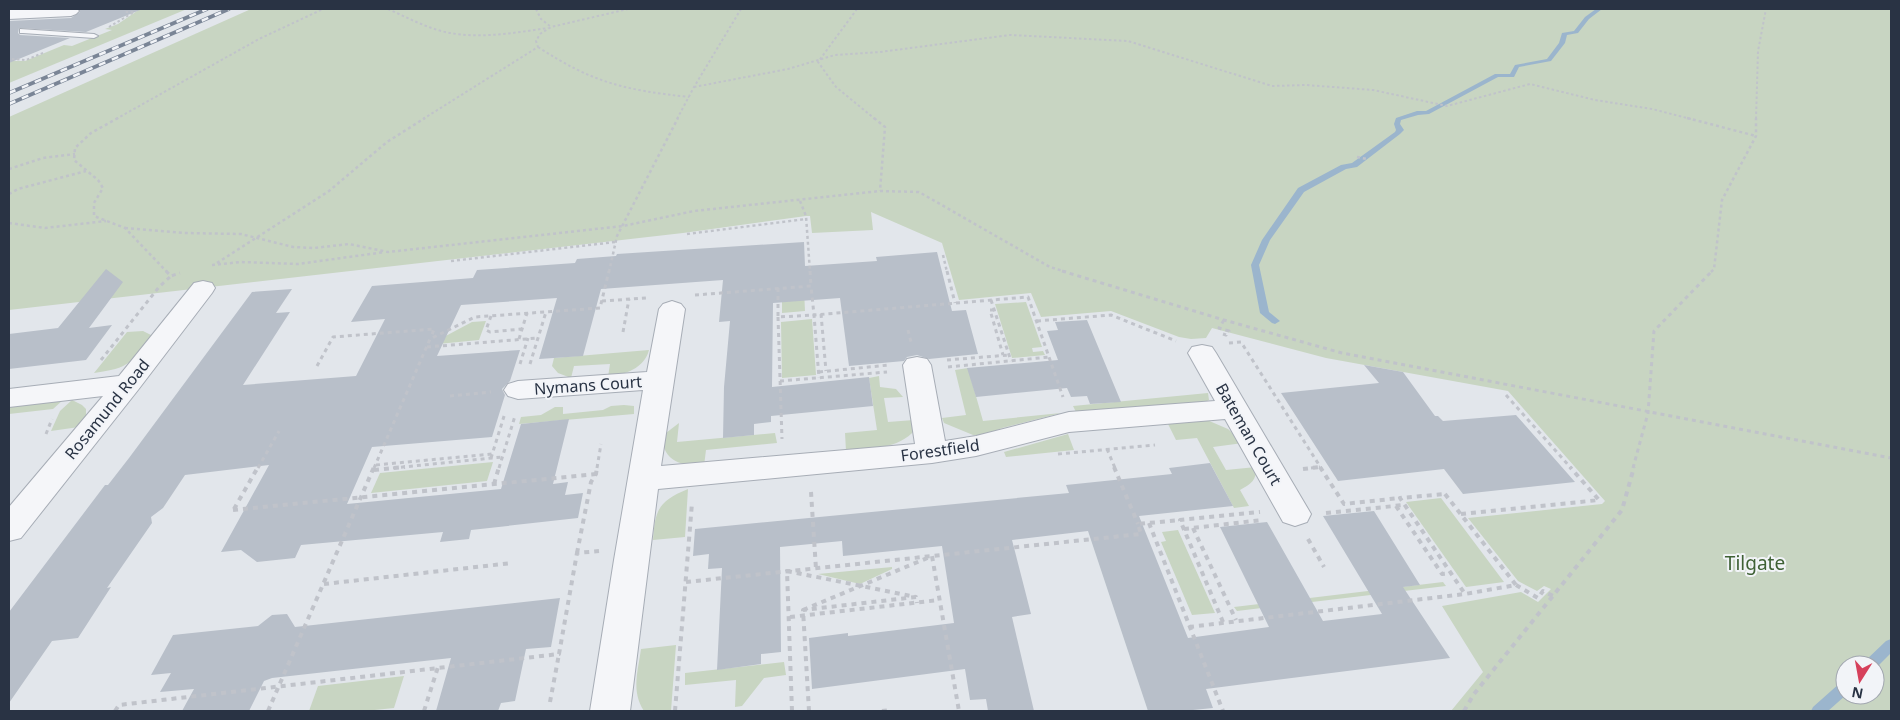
<svg xmlns="http://www.w3.org/2000/svg" width="1900" height="720" font-family="'Noto Sans',sans-serif">
  <style>
    .green { fill: #c8d5c2; fill-rule: evenodd }
    .lines { fill: none; stroke-linecap: round; stroke-linejoin: round }
    .stream { fill: #9bb5cd; fill-rule: evenodd }
    .building { fill: #b8bfc9 }
    .lane-casing { stroke: #a7adb6; stroke-width: 2 }
    .street-casing { stroke: #a7adb6; stroke-width: 2 }
    .path-far3 { stroke: #c0c3ca; stroke-width: 2; stroke-dasharray: 2.5 2.5; stroke-linecap: butt }
    .path-far2 { stroke: #c0c3ca; stroke-width: 2.5; stroke-dasharray: 3 3; stroke-linecap: butt }
    .path-far1 { stroke: #c0c3ca; stroke-width: 3; stroke-dasharray: 4 4; stroke-linecap: butt }
    .path { stroke: #c0c3ca; stroke-width: 4; stroke-dasharray: 5 5; stroke-linecap: butt }
    .lane { fill: #f5f6f9; fill-rule: evenodd }
    .street { fill: #f5f6f9; fill-rule: evenodd }
    .rail-casing { stroke: #7a8596; stroke-width: 4 }
    .rail { stroke: #f2f4f8; stroke-width: 2.5; stroke-dasharray: 7; stroke-linecap: butt }
    .labels { text-anchor: middle; dominant-baseline: central; stroke-width: 4; stroke-linejoin: round; paint-order: stroke }
    .street-label { font-size: 16px; fill: #293344; stroke: #f2f4f8 }
    .near-park-label { font-size: 19px; fill: #3f6135; stroke: #f2f4f8 }
  </style>
  <rect width="100%" height="100%" fill="#e2e6eb"/>
  <g class="green">
    <path d="M130,9H187L9,83V61H25L64,45L72,46L112,30L105,29L118,24L137,11L127,10Z"/>
    <path d="M251,9H1891V711H1451L1483,672L1442,606L1521,592L1538,602L1551,589L1544,586L1537,591L1518,581L1468,518L1602,504L1605,501L1508,391L1326,358L1212,328L1206,338L1191,339L1179,337L1111,311L1041,317L1031,293L959,300L942,243L871,212L873,230L812,233L810,216H806L683,233L9,310V117ZM1845,665H1875V695H1845Z"/>
    <path d="M804,290L805,311L782,313V291Z"/>
    <path d="M1026,302L1042,347L1032,348L1033,352L1043,351L1045,355L1012,358L995,304Z"/>
    <path d="M812,319L816,375L782,378L781,322Z"/>
    <path d="M486,321L479,340L438,344L440,339L472,322Z"/>
    <path d="M143,331L153,336C131,363 130,368 94,373L127,332Z"/>
    <path d="M649,350C644,369 625,374 608,377L610,364L574,366L571,378L558,373L552,366L554,358Z"/>
    <path d="M968,368L983,421L1061,413L1002,428L985,435H973L944,423L942,418L966,415L955,370Z"/>
    <path d="M879,376L880,387L896,389L903,397L884,398L888,422L914,420L915,430C899,449 869,449 846,451L845,433L877,430L869,378Z"/>
    <path d="M1208,393L1209,400L1203,403L1077,414L1073,406Z"/>
    <path d="M63,400L53,409L9,414V406Z"/>
    <path d="M72,400L82,405L86,409V416L79,427L51,431L60,411Z"/>
    <path d="M624,405L634,406V414L519,424L521,417L541,415L555,407H563V414L603,410L611,406Z"/>
    <path d="M1207,420L1228,429L1243,443L1213,447L1226,470L1256,467C1257,480 1251,484 1240,490L1249,506L1234,508L1197,438L1176,440L1167,422Z"/>
    <path d="M679,423L677,442L775,433L777,443L706,450L704,466C682,466 663,462 662,436Z"/>
    <path d="M1068,434L1074,450L1006,457L1004,452Z"/>
    <path d="M493,462L487,481L371,493L380,473Z"/>
    <path d="M688,489L685,537L653,540C655,509 659,501 688,489Z"/>
    <path d="M1441,498L1504,582L1466,587L1406,502Z"/>
    <path d="M1178,530L1215,613L1192,615L1161,542L1166,541L1162,532Z"/>
    <path d="M892,567V569L860,584L818,574Z"/>
    <path d="M1443,582L1446,586L1237,611L1234,607Z"/>
    <path d="M676,645L671,711H644C631,691 638,671 641,649Z"/>
    <path d="M784,662L786,675L764,678L742,706L735,707L736,680L685,685V673Z"/>
    <path d="M404,676L394,708L365,711H309L318,686Z"/>
  </g>
  <g class="lines">
    <g class="stream">
      <path d="M1596,9H1602L1589,19L1578,33L1567,35L1565,43L1551,61L1519,67L1514,77H1498L1429,114L1418,115L1401,120L1400,124L1404,130L1400,134L1357,167L1346,169L1304,192L1270,240L1259,265L1269,312L1280,321L1275,324L1272,323L1260,313L1251,265L1262,240L1298,188L1341,165L1352,163L1395,132L1396,130L1394,124L1396,118L1417,111H1426L1495,74H1510L1515,65L1547,59L1559,43L1562,33L1574,31L1585,17Z"/>
      <path d="M1891,639V653L1875,669V665H1863L1865,661L1886,641Z"/>
      <path d="M1845,681L1846,695L1828,711H1811L1813,707L1840,683Z"/>
    </g>
  </g>
  <g class="building">
    <path d="M79,9L140,10L86,32L19,28L18,33L20,35L70,38L9,63V21L71,18L80,12Z"/>
    <path d="M804,242L805,266L877,261L876,257L937,252L952,311L966,310L978,354L929,359L917,355L907,357L904,361L849,366L840,298L773,303L772,387L869,377L873,406L771,416V422L754,424V435L723,438L724,387L730,321L719,322L723,280L601,289L583,356L539,359L557,298L461,305L437,356L520,350L510,381L502,389L505,395L492,437L372,447L347,504L501,489L521,424L569,419L553,484L568,482L565,495L583,493L578,518L471,530L469,539L440,542L443,532L301,545L295,558L257,562L241,550L221,552L269,465L185,475L163,508L151,517L152,523L107,588L111,587L78,638L52,641L9,703V612L105,485H108L129,458L252,292L292,289L276,313L290,312L243,385L356,376L385,319L351,322L372,286L473,278L477,270L575,263L577,259L616,256L617,254Z"/>
    <path d="M106,269L123,282L89,328L112,325L86,360L9,369V334L58,328Z"/>
    <path d="M1087,320L1121,402L1090,404L1087,396L1071,397L1067,388L976,397L967,368L1058,360L1047,331L1058,330L1055,322Z"/>
    <path d="M1364,365L1403,372L1435,416H1438L1443,421L1516,415L1575,482L1463,494L1444,469L1338,481L1281,393L1379,383Z"/>
    <path d="M1210,463L1233,506L1139,516L1188,638L1269,627L1220,527L1267,522L1323,621L1382,614L1323,516L1374,511L1420,585L1403,587L1450,658L1206,689L1213,708L1183,711H1148L1088,531L1012,540L1031,614L1012,617L1034,711H988L986,699L970,700L965,669L812,689L809,638L848,633V636L954,623L942,546L843,556L842,541L780,547L781,652L761,654V664L717,670L722,568L708,569L709,554L693,556L695,529L1069,493L1066,485L1172,474L1169,468Z"/>
    <path d="M560,598L551,647L526,649L515,701L501,703L498,711H436L451,658L272,678L264,681L249,711H182L194,689L160,692L171,673L151,675L173,635L258,626L272,615L287,614L295,627Z"/>
  </g>
  <g class="lines">
    <defs>
      <path id="lane" d="M20,29L94,34L98,36L94,38L23,33H20Z"/>
      <g id="street">
        <path d="M9,9H77L79,11L76,14L71,16L9,19Z"/>
        <path d="M203,281L212,283L215,288L212,293L138,390L21,538L9,541V507L103,396L9,407V389L119,376L194,283Z"/>
        <path d="M672,301L681,304L685,309L661,466L915,444L903,365L907,359L917,357L927,359L931,365L945,441L976,436L1069,412L1215,401L1188,353L1192,347L1202,345L1212,347L1216,353L1311,514L1307,522L1295,526L1283,522L1225,419L1069,432L976,456L932,463L658,489L630,711H590L614,560L643,390L518,399L508,396L504,390L508,384L518,381L647,372L659,309L663,304Z"/>
      </g>
    </defs>
    <use href="#lane" class="lane-casing"/>
    <use href="#street" class="street-casing"/>
    <g class="path-far3">
      <path d="M388,9C406,17 423,26 441,31C476,40 513,33 548,28"/>
      <path d="M536,9L541,19L551,27"/>
      <path d="M857,9L818,62L836,87L875,119"/>
      <path d="M109,27L134,12H124"/>
      <path d="M538,47C593,83 625,90 689,97"/>
      <path d="M12,59L26,60L45,52"/>
      <path d="M694,87L788,69L835,55L880,52L1010,35L1128,41L1272,86L1306,85L1373,90L1447,106L1530,84L1595,100L1652,109L1691,119"/>
      <path d="M116,119L259,39L323,9"/>
      <path d="M423,119L538,47L536,41L540,34L551,27L628,9"/>
      <path d="M677,119L694,87L741,9"/>
      <path d="M1756,119L1758,51L1766,9"/>
    </g>
    <g class="path-far2">
      <path d="M118,118L91,133L75,148L74,160L98,180L103,188L94,203V216L125,228L167,272"/>
      <path d="M874,118L885,127L880,191"/>
      <path d="M1687,118L1756,136"/>
      <path d="M1357,157L1367,159"/>
      <path d="M9,169L43,158L75,154"/>
      <path d="M9,194L18,189L86,171"/>
      <path d="M800,201L806,216L810,272"/>
      <path d="M9,223L45,228L106,221"/>
      <path d="M125,228L184,233L241,234L293,247L314,248L349,244L388,252L623,226L694,211L880,191L919,192L1050,267L1066,272"/>
      <path d="M687,234L806,219"/>
      <path d="M943,255L947,272"/>
      <path d="M451,261L615,242"/>
      <path d="M217,263L329,191L387,142L425,118"/>
      <path d="M212,265L241,262L298,264L385,252"/>
      <path d="M609,272L617,236L678,118"/>
      <path d="M1711,272L1714,269L1722,200L1756,136V118"/>
    </g>
    <g class="path-far1">
      <path d="M166,271L171,276L180,273"/>
      <path d="M810,271L811,286"/>
      <path d="M947,271L955,303"/>
      <path d="M1062,271L1224,320L1342,353L1891,458"/>
      <path d="M778,288V317L814,315L819,378"/>
      <path d="M695,295L811,286L814,315L1028,297L1063,397"/>
      <path d="M991,300L1011,361"/>
      <path d="M602,301L646,298"/>
      <path d="M994,310H990L1003,355"/>
      <path d="M821,314L826,371"/>
      <path d="M491,316L486,330L490,332L522,329"/>
      <path d="M778,317L782,439"/>
      <path d="M1037,321L1111,315L1176,341"/>
      <path d="M908,330L911,342"/>
      <path d="M623,332L629,299"/>
      <path d="M1223,334L1226,335L1229,331L1219,328L1224,320"/>
      <path d="M519,339L527,313"/>
      <path d="M1229,343L1241,342L1321,468"/>
      <path d="M427,347L538,338"/>
      <path d="M101,360L159,287L171,276"/>
      <path d="M947,360L1009,355"/>
      <path d="M520,364L528,338"/>
      <path d="M530,364L546,312"/>
      <path d="M317,366L333,337L434,329L431,338"/>
      <path d="M948,367L1049,357"/>
      <path d="M819,372L889,365"/>
      <path d="M780,381L887,372"/>
      <path d="M1506,395L1571,468"/>
      <path d="M450,396L491,392"/>
      <path d="M46,434L52,419"/>
      <path d="M1107,449L1115,468"/>
      <path d="M1058,454L1155,445"/>
      <path d="M491,458L505,413"/>
      <path d="M376,465L492,454"/>
      <path d="M258,468L279,431"/>
      <path d="M374,468L430,339L475,317L600,308L609,271"/>
      <path d="M393,468L502,457"/>
      <path d="M499,468L515,416"/>
      <path d="M597,468L601,444"/>
      <path d="M1311,468L1320,467"/>
      <path d="M1633,468L1648,413L1654,331L1712,271"/>
    </g>
    <g class="path">
      <path d="M1114,467L1138,524"/>
      <path d="M1320,467L1344,504L1400,498"/>
      <path d="M1303,469L1320,467"/>
      <path d="M374,470L405,467"/>
      <path d="M494,484L499,467"/>
      <path d="M811,492L816,569"/>
      <path d="M1445,494L1516,585L1465,594L1400,498Z"/>
      <path d="M1396,506L1442,574L1451,573"/>
      <path d="M234,509L258,467"/>
      <path d="M233,510L596,474"/>
      <path d="M1326,513L1404,505"/>
      <path d="M1461,514L1599,500L1570,467"/>
      <path d="M1149,523L1223,711"/>
      <path d="M1193,528L1236,620"/>
      <path d="M1184,529L1262,520"/>
      <path d="M1308,539L1324,567"/>
      <path d="M577,553L591,482L596,474L597,467"/>
      <path d="M686,582L1141,534L1138,524L1180,520"/>
      <path d="M324,584L512,563"/>
      <path d="M1516,585L1538,598L1543,591L1553,596"/>
      <path d="M803,610L932,556L959,711"/>
      <path d="M790,617L939,600"/>
      <path d="M1223,622L1180,520L1260,512"/>
      <path d="M1189,627L1465,594"/>
      <path d="M550,702L559,654"/>
      <path d="M115,711L119,705L559,654L577,553L599,551"/>
      <path d="M268,711L374,467"/>
      <path d="M424,711L438,667"/>
      <path d="M675,711L692,503"/>
      <path d="M792,711L787,571L916,597"/>
      <path d="M809,711L803,610L916,597L917,603"/>
      <path d="M882,711L890,710"/>
      <path d="M1464,711L1474,694L1622,510L1634,467"/>
    </g>
    <use href="#lane" class="lane"/>
    <use href="#street" class="street"/>
    <defs>
      <g id="rail">
        <path d="M9,93L207,9"/>
        <path d="M9,104L229,9"/>
      </g>
    </defs>
    <use href="#rail" class="rail-casing"/>
    <use href="#rail" class="rail"/>
  </g>
  <g class="labels">
    <g class="street-label">
      <text transform="translate(588 385) rotate(-4)">Nymans Court</text>
      <text transform="translate(107 409) rotate(-51)">Rosamund Road</text>
      <text transform="translate(1249 434) rotate(60)">Bateman Court</text>
      <text transform="translate(940 450) rotate(-8)">Forestfield</text>
    </g>
    <g class="near-park-label">
      <text x="1755" y="563">Tilgate</text>
    </g>
  </g>
  <rect width="1900" height="720" fill="none" stroke="#293344" stroke-width="20"/>
  <g transform="translate(1860 680) rotate(191)"><circle r="24" fill="#f2f4f8" stroke="#a2a7b0"/>
  <path d="M0-4L9 19L0 12L-9 19Z" fill="#d6405b"/>
  <text y="-8" font-size="14" font-weight="bold" text-anchor="middle" fill="#293344">N</text>
  </g>
</svg>
